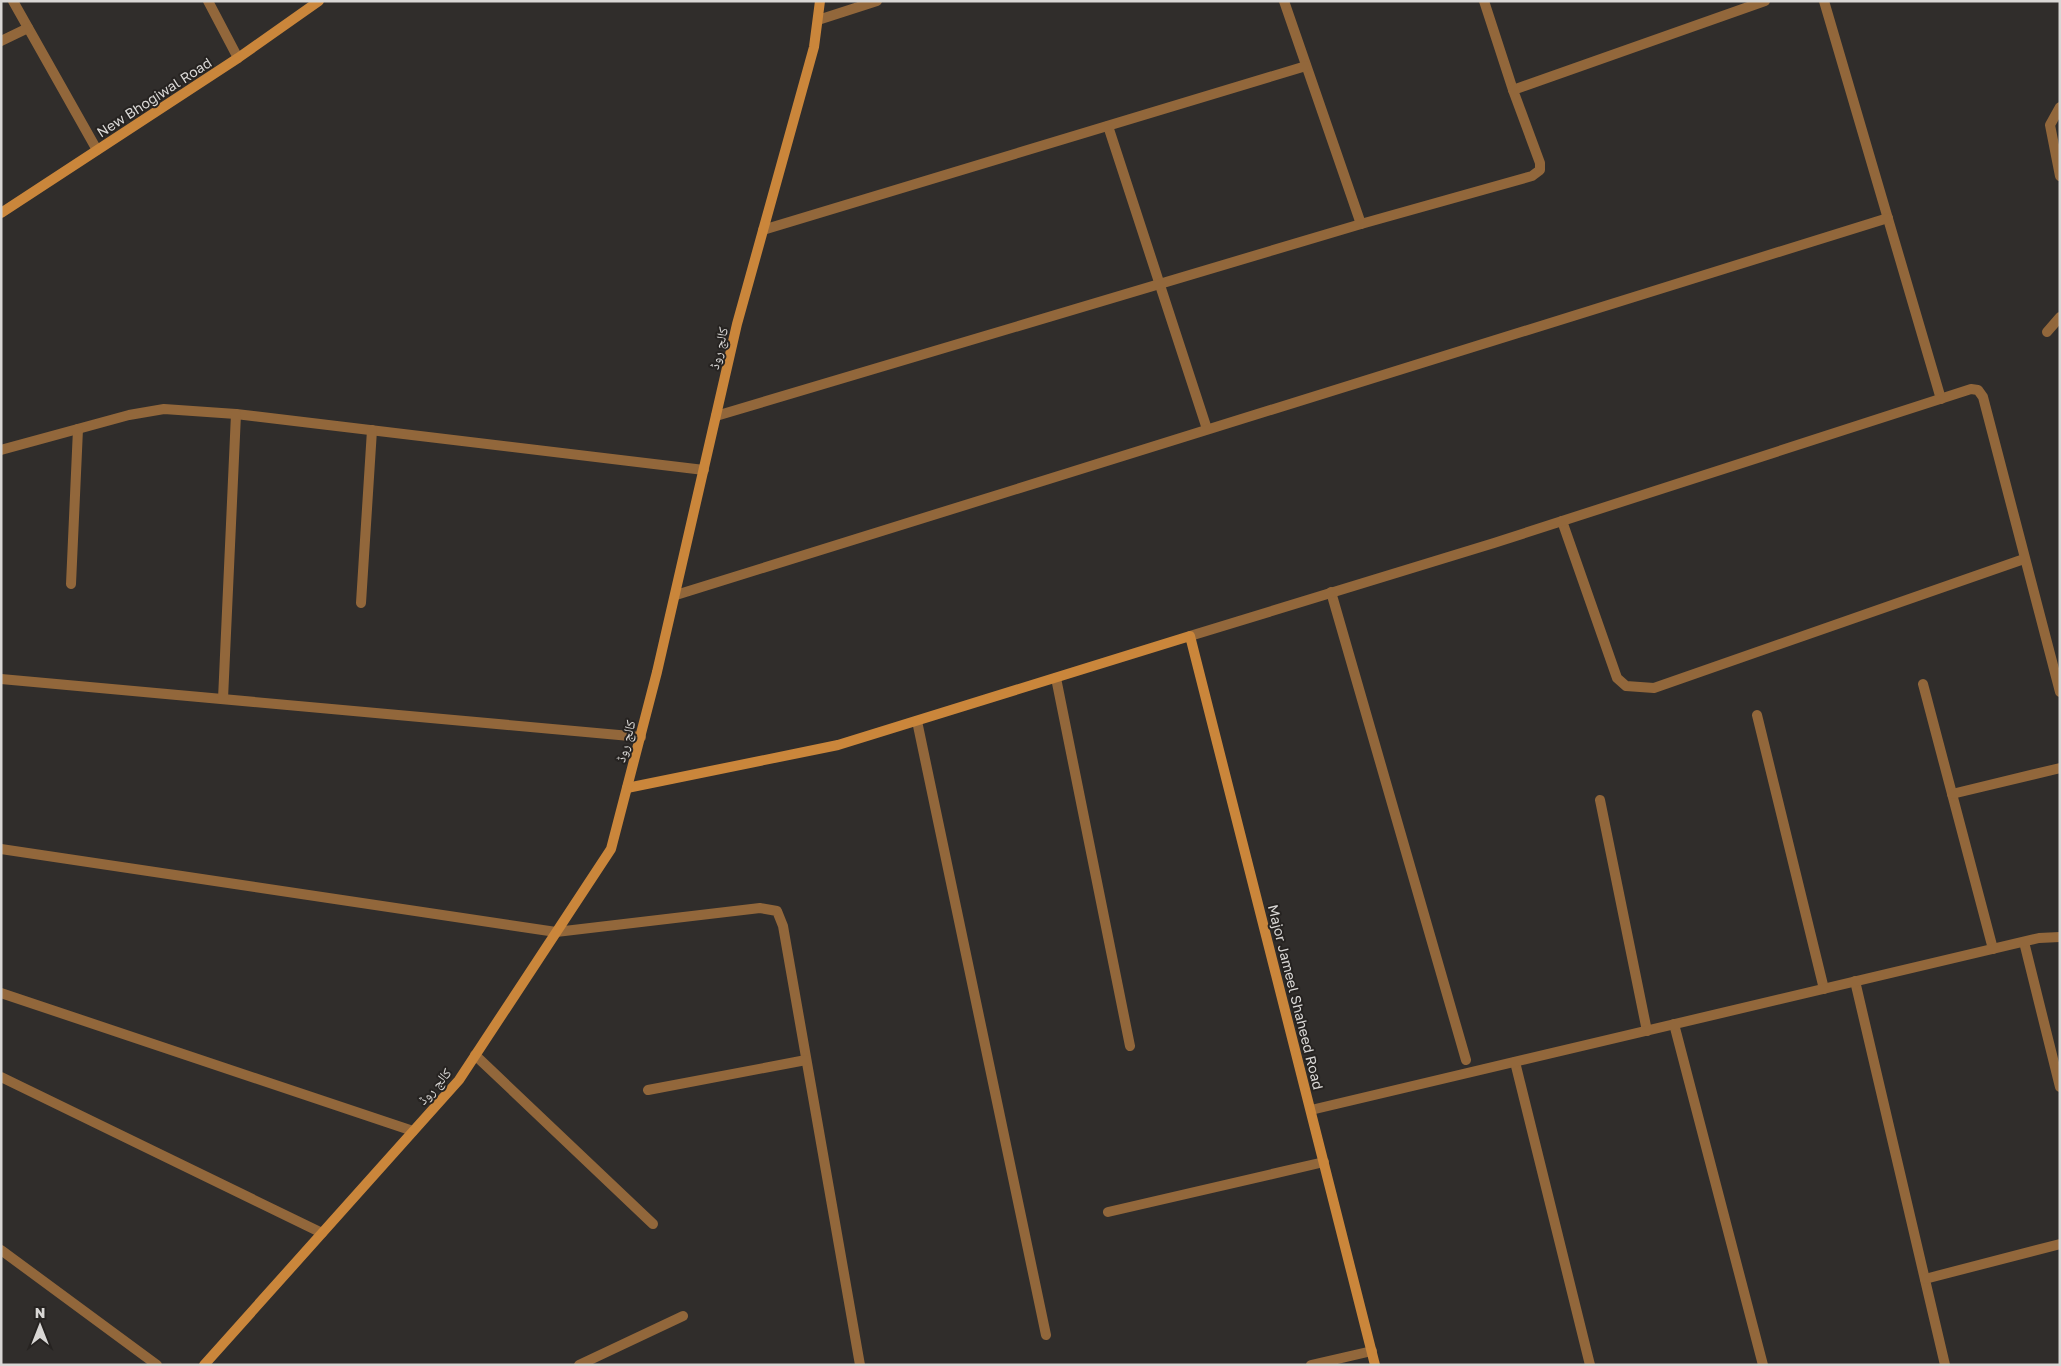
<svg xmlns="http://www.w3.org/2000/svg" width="2061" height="1366" font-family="'Golos Text','Noto Naskh Arabic',sans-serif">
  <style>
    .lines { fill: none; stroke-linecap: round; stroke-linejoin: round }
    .lane { stroke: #92673b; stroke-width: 10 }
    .street { stroke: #92673b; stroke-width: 10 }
    .secondary { stroke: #ca863b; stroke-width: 10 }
    .labels { text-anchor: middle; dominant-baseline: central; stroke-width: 4; stroke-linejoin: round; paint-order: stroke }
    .street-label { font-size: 14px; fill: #d9d7d5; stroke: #262321 }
  </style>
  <rect width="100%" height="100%" fill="#302d2b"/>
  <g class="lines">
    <g class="lane">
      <path d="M1484,1L1513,90"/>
      <path d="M2047,332L2060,317"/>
    </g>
    <g class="street">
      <path d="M13,1L97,150"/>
      <path d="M208,1L238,58"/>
      <path d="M1284,1L1361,224"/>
      <path d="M1824,1L1941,399"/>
      <path d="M818,20L877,1"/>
      <path d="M1,41L28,28"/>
      <path d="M2060,107L2050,125L2060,176"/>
      <path d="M1108,126L1207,429"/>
      <path d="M763,230L1306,66"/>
      <path d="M716,416L1361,224L1532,176L1540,170V163L1513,90L1765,1"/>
      <path d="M1,450L129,415L164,409L236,414L704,470"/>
      <path d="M1562,521L1617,678L1626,686L1654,688L2024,559"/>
      <path d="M71,584L78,429"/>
      <path d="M1331,592L1466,1060"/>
      <path d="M676,595L1888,218"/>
      <path d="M361,603L372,430"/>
      <path d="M1190,636L1494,543L1971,389L1978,390L1983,397L2060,692"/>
      <path d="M1056,678L1130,1046"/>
      <path d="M1,679L641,737"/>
      <path d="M1923,684L1993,949"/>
      <path d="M223,699L236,414"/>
      <path d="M1757,715L1824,989"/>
      <path d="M917,721L1046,1335"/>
      <path d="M1952,794L2060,768"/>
      <path d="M1600,800L1647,1031"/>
      <path d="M1,849L556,932L760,908L777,911L783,926L860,1365"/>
      <path d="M2024,942L2060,1087"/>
      <path d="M1855,981L1945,1365"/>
      <path d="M1,993L413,1131"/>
      <path d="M1674,1024L1763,1365"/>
      <path d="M475,1055L653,1224"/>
      <path d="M1515,1062L1590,1365"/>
      <path d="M1,1077L322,1233"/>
      <path d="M648,1090L806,1060"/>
      <path d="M1311,1110L2039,938L2060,937"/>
      <path d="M1108,1212L1324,1162"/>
      <path d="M1,1250L157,1365"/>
      <path d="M1925,1279L2060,1244"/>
      <path d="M579,1365L683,1316"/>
      <path d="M1311,1365L1372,1351"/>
    </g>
    <g class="secondary">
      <path d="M1,213L238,58L319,1"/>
      <path d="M627,788L838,745L1190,636L1375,1365"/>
      <path d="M204,1365L459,1080L611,849L657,672L737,324L814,47L820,1"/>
    </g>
  </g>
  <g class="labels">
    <g class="street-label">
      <text transform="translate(154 97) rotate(-33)">New Bhogiwal Road</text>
      <text transform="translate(718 348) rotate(-77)">کالج روڈ</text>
      <text transform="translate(625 741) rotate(-75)">کالج روڈ</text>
      <text transform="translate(1296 997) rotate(76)">Major Jameel Shaheed Road</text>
      <text transform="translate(434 1086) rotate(-49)">کالج روڈ</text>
    </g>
  </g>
  <rect width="2061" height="1366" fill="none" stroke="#d9d7d5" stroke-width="5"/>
  <g transform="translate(40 1326)" stroke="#262321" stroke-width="4" paint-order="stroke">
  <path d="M0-4L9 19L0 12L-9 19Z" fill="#d9d7d5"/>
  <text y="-8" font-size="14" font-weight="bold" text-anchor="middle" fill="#d9d7d5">N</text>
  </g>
</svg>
